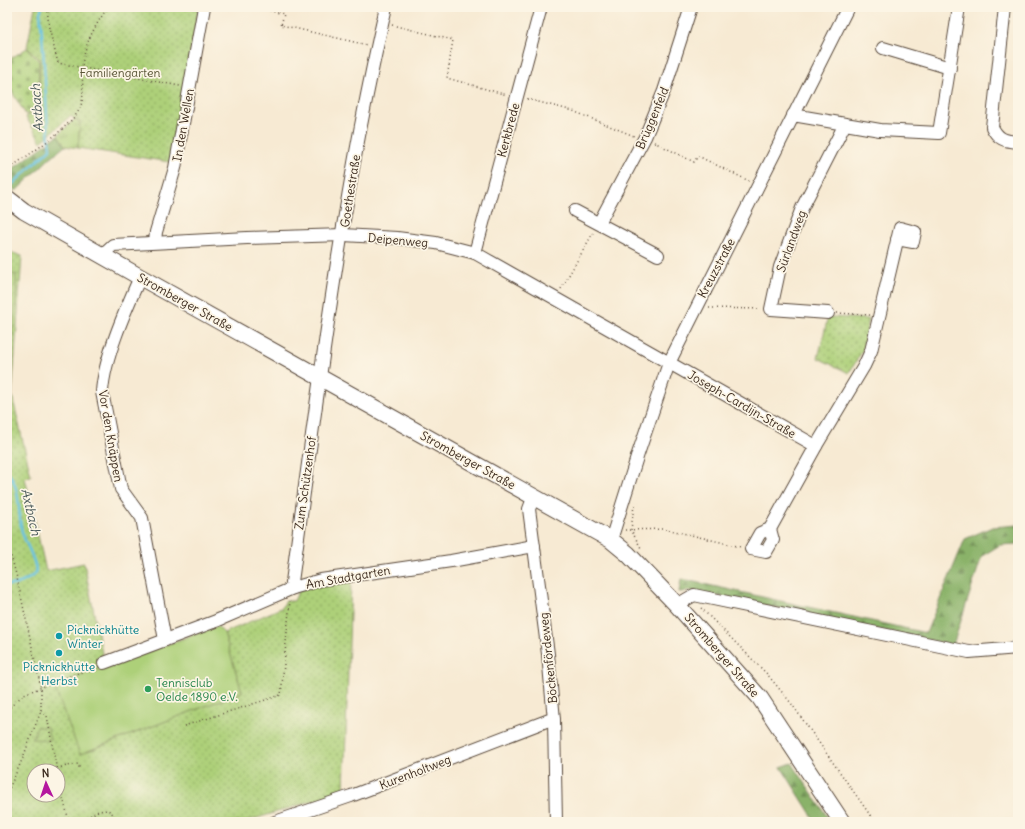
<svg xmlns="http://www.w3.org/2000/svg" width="1025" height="829" font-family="Delius,sans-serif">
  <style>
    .grass { fill: url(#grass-tufts); stroke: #747d4c }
    .forest { fill: url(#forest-firs); stroke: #626e44 }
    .cemetery { fill: url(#cemetery-stones); stroke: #747d4c }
    .park { fill: url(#park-dots); stroke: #747d4c; fill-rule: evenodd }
    .garden { fill: url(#garden-furrows); stroke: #747d4c }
    .pitch { fill: #add079; stroke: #747d4c }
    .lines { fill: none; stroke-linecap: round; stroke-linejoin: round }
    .stream { stroke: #65c3e4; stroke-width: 2.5 }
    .minor-casing { stroke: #574739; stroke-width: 14 }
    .major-casing { stroke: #574739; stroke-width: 18 }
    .path { stroke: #574739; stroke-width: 1.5; stroke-dasharray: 1 3; stroke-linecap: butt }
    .minor { stroke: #fff; stroke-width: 12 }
    .major { stroke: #fff; stroke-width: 16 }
    .culture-dot { fill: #0f9aa8; stroke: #fcf5e5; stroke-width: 1.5 }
    .leisure-dot { fill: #2e9e5b; stroke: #fcf5e5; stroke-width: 1.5 }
    .labels { text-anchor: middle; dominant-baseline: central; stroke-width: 3.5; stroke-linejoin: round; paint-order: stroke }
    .park-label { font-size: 12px; fill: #585435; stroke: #fcf5e5 }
    .street-label { font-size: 12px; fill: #3b2a1e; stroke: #fcf5e5 }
    .culture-label { font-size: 12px; fill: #0d838f; stroke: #fcf5e5; text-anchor: start }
    .leisure-label { font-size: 12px; fill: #27864d; stroke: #fcf5e5; text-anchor: start }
    .water-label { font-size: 13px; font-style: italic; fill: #485859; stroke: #fcf5e5 }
  </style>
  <defs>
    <pattern id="grass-tufts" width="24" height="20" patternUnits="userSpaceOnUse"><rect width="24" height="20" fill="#add079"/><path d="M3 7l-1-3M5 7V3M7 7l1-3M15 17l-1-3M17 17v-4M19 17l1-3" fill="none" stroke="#8ea963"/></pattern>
    <pattern id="forest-firs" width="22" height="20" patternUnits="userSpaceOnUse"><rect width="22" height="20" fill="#8ab269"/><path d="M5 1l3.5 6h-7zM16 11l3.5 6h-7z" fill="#729156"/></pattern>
    <pattern id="cemetery-stones" width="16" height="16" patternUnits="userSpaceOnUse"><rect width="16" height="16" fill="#add079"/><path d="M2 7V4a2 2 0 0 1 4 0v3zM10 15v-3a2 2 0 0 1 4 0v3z" fill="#8ea963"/></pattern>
    <pattern id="park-dots" width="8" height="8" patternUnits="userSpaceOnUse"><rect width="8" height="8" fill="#add079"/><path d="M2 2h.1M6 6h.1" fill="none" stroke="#8ea963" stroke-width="1.8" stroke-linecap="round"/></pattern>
    <pattern id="garden-furrows" width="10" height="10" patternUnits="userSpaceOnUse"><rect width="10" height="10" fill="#add079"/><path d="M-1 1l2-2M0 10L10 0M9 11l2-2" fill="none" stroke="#8ea963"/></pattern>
  </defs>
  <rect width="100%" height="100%" fill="#fcf5e5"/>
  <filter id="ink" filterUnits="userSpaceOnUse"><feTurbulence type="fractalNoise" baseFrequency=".025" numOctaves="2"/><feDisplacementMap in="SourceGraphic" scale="8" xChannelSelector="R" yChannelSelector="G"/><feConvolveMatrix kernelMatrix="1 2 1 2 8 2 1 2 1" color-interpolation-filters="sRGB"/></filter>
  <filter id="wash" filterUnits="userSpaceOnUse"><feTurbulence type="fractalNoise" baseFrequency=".012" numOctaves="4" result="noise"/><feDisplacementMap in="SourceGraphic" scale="16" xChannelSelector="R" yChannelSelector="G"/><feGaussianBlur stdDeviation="0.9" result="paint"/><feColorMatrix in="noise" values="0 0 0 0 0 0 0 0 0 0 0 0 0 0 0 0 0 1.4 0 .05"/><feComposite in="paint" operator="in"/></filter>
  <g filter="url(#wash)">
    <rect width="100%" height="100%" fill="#f7ead3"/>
    <path class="grass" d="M75,119L80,122L78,148L65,146L58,135Z"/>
    <g class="forest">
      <path d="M58,135L65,146L50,158L16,191L7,184V173Z"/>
      <path d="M1018,525V544L1000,545L982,556L953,645L693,591L679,592L681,579L926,633L965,539L992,527Z"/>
      <path d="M792,763L831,822H816L781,767Z"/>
    </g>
    <path class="cemetery" d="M27,48L39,61L38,109L26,115L7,84V61Z"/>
    <g class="park">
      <path d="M35,7H199L170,162L78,148L80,122L70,116L41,142L26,117L39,109L40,60L27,47Z"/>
      <path d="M7,251L22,256L12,395L31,476L25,478L46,571L84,563L105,668L80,754L242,692L224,633L281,608L286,601H294L299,590L345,581L351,582L344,791L245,822H7ZM34,771H58V795H34Z"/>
      <path d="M828,317L869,319L863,350L849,373L818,358Z"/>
    </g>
    <g class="garden">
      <path d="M7,274H16V300L7,382Z"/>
      <path d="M37,727H47L50,740L32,739Z"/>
    </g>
    <path class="pitch" d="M217,626L224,633L242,692L80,754L54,686Z"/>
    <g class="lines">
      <g class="stream">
        <path d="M7,189L50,149C45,103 45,58 40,13L42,7"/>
        <path d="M7,472C22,487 17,513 22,532C26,546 36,558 36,573C28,580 19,586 7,585"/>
      </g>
    </g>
  </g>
  <g filter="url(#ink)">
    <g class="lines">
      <defs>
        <g id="minor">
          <path d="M1005,7L992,127C998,139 1004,141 1018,142"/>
          <path d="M883,48L950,68"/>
          <path d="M793,115L880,130L939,133L959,7"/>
          <path d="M575,211L658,255"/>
          <path d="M599,223L645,137L664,91L691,7"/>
          <path d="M155,242L156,232L175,168L204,7"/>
          <path d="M475,253L541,7"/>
          <path d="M102,255L113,245L247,238L343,235L397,238L436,243L475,253L816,446L770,529L760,533L751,549L766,552L773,540L770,529"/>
          <path d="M140,277C126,309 104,358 102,392L121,489L142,518L165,640"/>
          <path d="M828,313L771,309L780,267L802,208L845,124"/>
          <path d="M816,446L864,366L871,351L900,228L915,232L913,242L897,239"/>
          <path d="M534,496L529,509L548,654L554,720L556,822"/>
          <path d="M611,540L638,454L669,363L848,7"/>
          <path d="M293,588L292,582C318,390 342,196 386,7"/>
          <path d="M677,605L694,595L969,652L1018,648"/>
          <path d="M104,663L216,621L293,588L321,580L451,561L534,546"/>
          <path d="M275,822L351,796L549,720H554"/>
        </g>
        <path id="major" d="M7,198L24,211L140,277L611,540L628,554L677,605L760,698L842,822"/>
      </defs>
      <use href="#minor" class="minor-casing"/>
      <use href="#major" class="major-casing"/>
      <g class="path">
        <path d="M47,7L49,28L58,63L180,86"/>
        <path d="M254,7L284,14L281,25L367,45"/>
        <path d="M392,25L453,40L447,78L507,95"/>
        <path d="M527,99L573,111L634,136"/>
        <path d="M654,142L694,162L698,156L749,181"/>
        <path d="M7,170C25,157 71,128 80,108C85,96 82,82 82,69C83,45 95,26 108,7"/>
        <path d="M561,289L593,233"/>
        <path d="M709,308L761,309"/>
        <path d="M837,313L870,315"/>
        <path d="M634,505L631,530L641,548"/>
        <path d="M625,530L666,529L741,547"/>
        <path d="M7,541L17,578L41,688V711L22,760L7,793"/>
        <path d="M701,608L767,674L791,703L875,822"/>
        <path d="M7,710L24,694L94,667"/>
        <path d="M41,711L47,716L57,771"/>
        <path d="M184,726L281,695L290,601"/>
        <path d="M57,768L78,764L80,770"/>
        <path d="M58,779L68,817L73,822"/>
        <path d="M80,822L98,811L108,810L114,815L116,822"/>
      </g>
      <use href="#minor" class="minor"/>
      <use href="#major" class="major"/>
    </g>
  </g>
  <g class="culture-dot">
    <circle cx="59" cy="636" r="4"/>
    <circle cx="59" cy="653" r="4"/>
  </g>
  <circle class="leisure-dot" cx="148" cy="689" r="4"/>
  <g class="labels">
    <g class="park-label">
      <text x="120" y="72">Familiengärten</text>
    </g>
    <g class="street-label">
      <text transform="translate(652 118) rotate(-67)">Brüggenfeld</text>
      <text transform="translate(183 125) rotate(-80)">In den Wellen</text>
      <text transform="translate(508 130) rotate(-75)">Kerkbrede</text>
      <text transform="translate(350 191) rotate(-81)">Goethestraße</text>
      <text transform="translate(398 240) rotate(5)">Deipenweg</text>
      <text transform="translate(791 241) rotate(-70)">Sürlandweg</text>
      <text transform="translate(716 268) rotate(-62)">Kreuzstraße</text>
      <text transform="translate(185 302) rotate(29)">Stromberger Straße</text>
      <text transform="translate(742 404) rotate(30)">Joseph-Cardijn-Straße</text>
      <text transform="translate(111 436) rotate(80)">Vor den Knäppen</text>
      <text transform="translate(468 460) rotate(29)">Stromberger Straße</text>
      <text transform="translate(305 483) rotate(-82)">Zum Schützenhof</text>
      <text transform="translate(348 577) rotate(-10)">Am Stadtgarten</text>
      <text transform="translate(722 655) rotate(49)">Stromberger Straße</text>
      <text transform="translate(548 658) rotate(-96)">Böckenfördeweg</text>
      <text transform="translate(415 772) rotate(-21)">Kurenholtweg</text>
    </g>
    <g class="culture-label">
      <text x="67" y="629">Picknickhütte<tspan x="67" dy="14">Winter</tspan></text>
      <text x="59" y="666" text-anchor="middle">Picknickhütte<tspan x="59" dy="14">Herbst</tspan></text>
    </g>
    <g class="leisure-label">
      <text x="156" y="682">Tennisclub<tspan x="156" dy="14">Oelde 1890 e.V.</tspan></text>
    </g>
    <g class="water-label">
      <text transform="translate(37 108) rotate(-94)">Axtbach</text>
      <text transform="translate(31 512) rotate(77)">Axtbach</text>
    </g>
  </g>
  <rect width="1025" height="829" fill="none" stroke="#fcf5e5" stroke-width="24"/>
  <g transform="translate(46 783) rotate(357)"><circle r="19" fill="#fcf5e5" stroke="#afa495"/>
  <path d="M0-3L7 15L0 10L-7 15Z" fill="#b5179e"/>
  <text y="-6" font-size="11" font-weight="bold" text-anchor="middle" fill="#3b2a1e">N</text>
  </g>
</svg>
